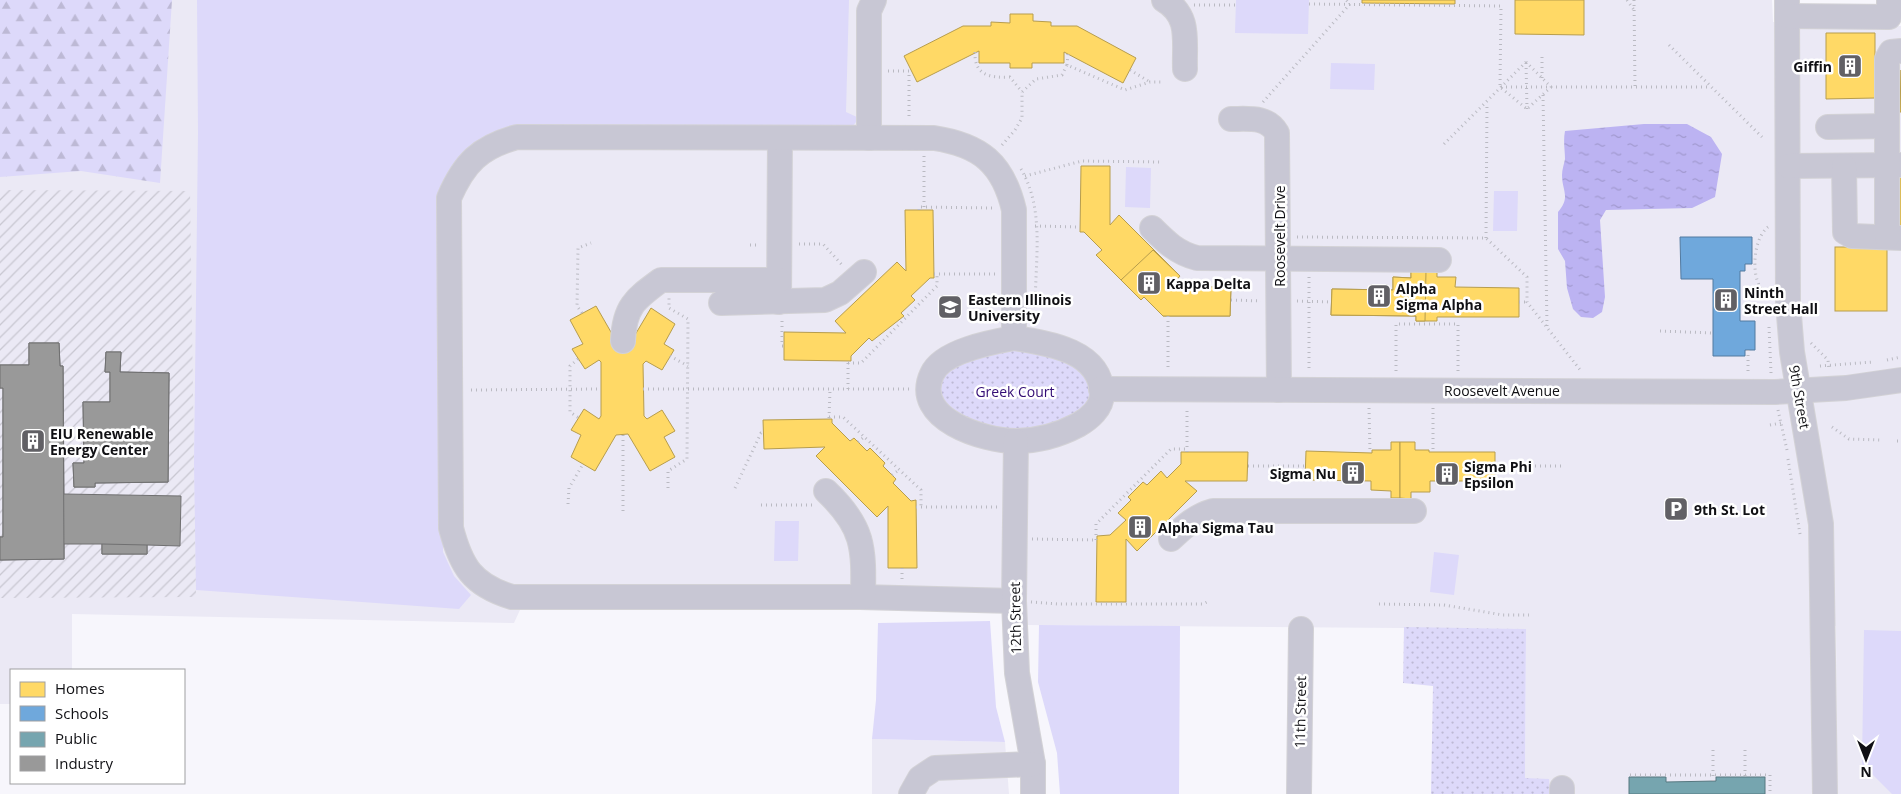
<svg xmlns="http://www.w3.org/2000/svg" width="1901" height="794" font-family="'Open Sans',sans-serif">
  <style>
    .built { fill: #ebe9f5 }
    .industrial { fill: url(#industrial-furrows) }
    .grass { fill: #ddd9fa }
    .forest { fill: url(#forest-firs) }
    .park { fill: url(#park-dots) }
    .water { fill: url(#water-ripples) }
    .homes { fill: #ffd966; stroke: #b79d4d }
    .schools { fill: #6fa8dc; stroke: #527aa0 }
    .public { fill: #76a5af; stroke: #577880 }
    .industry { fill: #999; stroke: #707071 }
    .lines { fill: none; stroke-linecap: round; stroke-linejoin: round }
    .minor-casing { stroke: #d3d2d6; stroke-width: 26 }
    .path { stroke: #babac2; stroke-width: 3; stroke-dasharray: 1 4; stroke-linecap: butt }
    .minor { stroke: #c8c7d4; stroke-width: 24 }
    .labels { text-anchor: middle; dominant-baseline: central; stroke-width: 5; stroke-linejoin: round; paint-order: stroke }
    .poi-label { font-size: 14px; font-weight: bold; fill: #101014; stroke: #fff; text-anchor: start }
    .street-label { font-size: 14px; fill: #101014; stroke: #fff }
    .park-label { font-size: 14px; fill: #330d75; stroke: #fff }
  </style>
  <defs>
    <pattern id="industrial-furrows" width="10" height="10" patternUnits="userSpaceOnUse" patternTransform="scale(1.25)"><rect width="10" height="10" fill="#ebe9f5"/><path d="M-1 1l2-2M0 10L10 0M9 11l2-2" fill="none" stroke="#c8c7d1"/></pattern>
    <pattern id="forest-firs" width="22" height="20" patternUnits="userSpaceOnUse" patternTransform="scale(1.25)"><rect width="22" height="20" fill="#ddd9fa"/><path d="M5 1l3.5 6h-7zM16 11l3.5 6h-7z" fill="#bdb9d5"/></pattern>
    <pattern id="park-dots" width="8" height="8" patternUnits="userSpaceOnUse" patternTransform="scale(1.25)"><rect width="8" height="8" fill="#ddd9fa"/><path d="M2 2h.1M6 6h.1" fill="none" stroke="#bdb9d5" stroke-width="1.8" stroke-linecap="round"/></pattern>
    <pattern id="water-ripples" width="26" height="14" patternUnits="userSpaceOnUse" patternTransform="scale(1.25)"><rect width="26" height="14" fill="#bcb3f2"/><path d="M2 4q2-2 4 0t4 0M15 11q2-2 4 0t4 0" fill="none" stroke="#a199cf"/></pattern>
  </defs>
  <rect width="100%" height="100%" fill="#f7f6fc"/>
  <g class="built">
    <path d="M0,0H1772L1773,22L1901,26V794H1837L1836,626L1814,625L1815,794H1549L1525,778L1526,629L1027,625L1026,592L530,588L514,623L72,614V670H11V704H0Z"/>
    <path d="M872,739L1005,742L1009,794H872Z"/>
  </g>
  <path class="industrial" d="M0,190L190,191L196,597L0,598Z"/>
  <g class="grass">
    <path d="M197,0H849L846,112L859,118L853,126L480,140L458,158L443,183V552L454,576L471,595L459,609L196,590L194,463L198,133Z"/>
    <path d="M1236,0H1309L1308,34L1235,33Z"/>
    <path d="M1331,63L1375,64L1374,90L1330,89Z"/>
    <path d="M1126,167L1151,168L1150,208L1125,207Z"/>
    <path d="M1494,191H1518L1517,231H1493Z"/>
    <path d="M775,521H799L798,561H774Z"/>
    <path d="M1434,552L1459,555L1454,595L1430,592Z"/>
    <path d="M990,621L996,707L1005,742L872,739L876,700L878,623Z"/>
    <path d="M1039,625L1180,626L1179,794H1060L1057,753L1038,682Z"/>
    <path d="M1864,630L1901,631V794H1892L1862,764Z"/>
  </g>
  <path class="forest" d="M0,0H172L160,183L81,171L0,177Z"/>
  <g class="park">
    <path d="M1026,347L1081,366L1095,394L1085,414L1017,435L943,411L937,382L964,357Z"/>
    <path d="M1404,627L1526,629L1525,778L1549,779L1550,794H1431L1433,686L1403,683Z"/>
  </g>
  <path class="water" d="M1644,124H1687L1711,137L1722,154L1715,197L1692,208L1606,210L1600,220L1605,297L1602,312L1593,318L1581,317L1573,309L1567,288L1565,261L1558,249V212C1571,197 1562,191 1562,175C1562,170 1564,164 1565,159C1565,150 1563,141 1565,131Z"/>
  <g class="homes">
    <path d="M1362,0H1455V4L1362,3Z"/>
    <path d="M1515,0H1584V35L1515,34Z"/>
    <path d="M1010,14H1033V21L1051,22V26H1077L1136,58L1123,83L1064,52V63H1032V68H1010V63H979V51L917,82L904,56L963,26H991V22L1010,23Z"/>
    <path d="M1826,33H1875V98L1826,99Z"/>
    <path d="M1901,70V112H1900Z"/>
    <path d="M1081,166H1110V225L1119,215L1180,276L1170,287H1231L1230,316H1163L1144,297L1141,300L1096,255L1102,250L1084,232H1080Z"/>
    <path d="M1897,174H1901V226H1896Z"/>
    <path d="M905,210H933L934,278H930L911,296L915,300L901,313L904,316L872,341L869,338L851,356V361L784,360V332L846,333L835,321L897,262L906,271Z"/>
    <rect x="1835" y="247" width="52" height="64"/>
    <path d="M1153,250L1180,276L1170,287H1231L1230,316H1163L1144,297L1141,300L1121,280Z"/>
    <path d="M1411,269L1437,271V277H1456L1455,287L1519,288V317H1437V321H1416V316L1331,315L1332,289L1393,290V277L1411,278Z"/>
    <path d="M1411,269L1426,270L1425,321H1416V316L1331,315L1332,289L1393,290V277L1411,278Z"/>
    <path d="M596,306L619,346L629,345L651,308L675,324L664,344L674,350L662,370L646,361L643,364L644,416L647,419L662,410L675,431L664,437L675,457L650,471L628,434L616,435L595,471L571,457L581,435L571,430L584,409L599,419L601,416V362L599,360L585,369L572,349L583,344L570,320Z"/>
    <path d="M832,419V423L850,441L854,438L867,451L870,448L885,463L883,466L896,479L893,483L911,501L916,500L917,568H888V506L877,517L816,456L825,447L764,449L763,420Z"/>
    <path d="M1391,442H1400V498H1391V491L1371,490V481L1305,480L1306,451L1372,453V450H1391Z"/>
    <path d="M1400,442H1415V450H1429V452H1495V481H1430V492H1411V499L1400,498Z"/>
    <path d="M1181,452H1248L1247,481H1185L1197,491L1137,551L1126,539V602H1096L1097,536L1110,535L1126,520L1118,513L1131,500L1128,497L1143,482L1147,485L1161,471L1167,478L1181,464Z"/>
  </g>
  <path class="schools" d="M1680,237H1752V264H1745V271H1740V321H1755V350H1745V356H1713V279H1681Z"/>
  <path class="public" d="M1629,777H1666V782L1716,781V777H1765V794H1629Z"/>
  <g class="industry">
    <path d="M29,343H59L60,366H63L64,494L181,496L180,546L147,545V554H102V544H64V559L0,560V537H3V388H0V365H29Z"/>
    <path d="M29,343H59L60,366H63L64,559L0,560V537H3V388H0V365H29Z"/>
    <path d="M106,352H121L120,372L169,373L168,482L95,483V487H74L73,463H84L83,402H110V372H105Z"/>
    <path d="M106,352H121L120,372L169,373L168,482L95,483V487H74L73,463H84L83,402H110V372H105Z"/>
    <path d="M102,544L147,545V554H102Z"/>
  </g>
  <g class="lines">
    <defs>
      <g id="minor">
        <path d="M1164,0C1191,16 1184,41 1185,69"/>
        <path d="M1787,0L1788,303L1792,352L1821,524L1825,794"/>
        <path d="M1787,16L1889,17V0"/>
        <path d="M1231,119C1249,119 1267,116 1277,133L1279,390"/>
        <path d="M1828,127L1887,126"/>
        <path d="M869,138V11L874,0"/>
        <path d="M1788,166L1901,165"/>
        <path d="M1844,166L1845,232L1852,236L1901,238"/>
        <path d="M1152,228C1166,242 1177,253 1197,258L1439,260"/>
        <path d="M1887,237V59L1891,52L1901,51"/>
        <path d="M779,302L780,138"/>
        <path d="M721,303L825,300L840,293L864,272"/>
        <path d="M1014,338V210C1003,163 980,145 934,138L517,137C480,147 464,163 449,198L451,528C461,566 472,585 512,597H860L1014,601"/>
        <path d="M1014,338C1047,343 1101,350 1102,394C1102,408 1089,419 1078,425C1059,435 1037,441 1016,441C984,441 911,419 932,374C942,351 992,342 1014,338Z"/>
        <path d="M623,341C624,307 635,299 661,280H779"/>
        <path d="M1101,389L1775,392L1846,388L1901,380"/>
        <path d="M1016,441L1014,601L1017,673L1033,764V794"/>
        <path d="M826,491C864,527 864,547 863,597"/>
        <path d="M1171,539C1184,527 1195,516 1213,511H1414"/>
        <path d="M1562,788V794"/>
        <path d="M911,794L920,778L935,768L1033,764"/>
        <path d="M1299,794L1301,629"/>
      </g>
    </defs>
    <use href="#minor" class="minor-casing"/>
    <g class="path">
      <path d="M1627,0L1634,10"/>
      <path d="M1634,0L1635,86"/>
      <path d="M1309,4L1501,6L1500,87L1527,109"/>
      <path d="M1194,5H1236"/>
      <path d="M1669,45L1762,137"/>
      <path d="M975,52C974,76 991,78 1010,77L1022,92"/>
      <path d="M1542,57V78"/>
      <path d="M1526,62L1551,87L1527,109"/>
      <path d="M1526,63L1527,109"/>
      <path d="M1067,65L1068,54"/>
      <path d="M1130,70L1150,82"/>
      <path d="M888,71H909V119"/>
      <path d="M1501,87H1711"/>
      <path d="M1543,95L1547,327"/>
      <path d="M1263,102L1350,4L1346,0"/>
      <path d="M1444,144L1526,62"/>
      <path d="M1002,145L1015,130L1022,118V92L1036,79L1062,75L1067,65L1125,90L1150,82H1161"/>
      <path d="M1021,169C1048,215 1032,272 1036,322"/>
      <path d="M1025,176L1082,161L1160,162"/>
      <path d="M924,207V155"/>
      <path d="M919,210V207L993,208"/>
      <path d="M1035,226L1080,227"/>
      <path d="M1768,227C1752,239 1749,285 1768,295"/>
      <path d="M1297,237L1486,238L1527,277V302L1581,371"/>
      <path d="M1486,238L1487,103"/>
      <path d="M799,244H823L843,266"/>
      <path d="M750,245H760"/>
      <path d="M934,274H996"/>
      <path d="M1309,277V371"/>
      <path d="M1231,300L1261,301"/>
      <path d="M1297,301L1332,302"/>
      <path d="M1519,302H1527"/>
      <path d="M582,313L577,306L578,248L591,243"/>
      <path d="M1168,316V370"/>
      <path d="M782,321V346H784"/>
      <path d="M1769,327L1771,373"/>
      <path d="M1660,331L1713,333"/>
      <path d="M1811,343L1828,360L1829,370"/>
      <path d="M1748,350V372"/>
      <path d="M670,356L688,366"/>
      <path d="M578,359L570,366V412L579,418"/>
      <path d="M1887,360L1901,357"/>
      <path d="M848,363H861L937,286V274"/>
      <path d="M1820,366L1873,362"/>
      <path d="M1396,371V324H1458V371"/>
      <path d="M643,389H910"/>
      <path d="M848,389V361"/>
      <path d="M471,390L601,389"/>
      <path d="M1369,408L1370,453"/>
      <path d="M1433,408V452"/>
      <path d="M1778,410L1787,450"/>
      <path d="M829,417H843L921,490V507"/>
      <path d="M829,418L830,390"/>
      <path d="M1770,425L1781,423"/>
      <path d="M1832,427L1849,439L1880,440"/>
      <path d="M1897,441H1901"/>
      <path d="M858,442L864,437"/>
      <path d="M1187,452V407"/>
      <path d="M1788,459L1800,534"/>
      <path d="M1248,466H1305"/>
      <path d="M1495,466H1562"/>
      <path d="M892,475L899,470"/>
      <path d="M668,488V471L687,459L688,319L669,308V297"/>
      <path d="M735,488L761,433H764"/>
      <path d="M568,504L569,488L583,464"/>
      <path d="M761,505H814"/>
      <path d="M916,507H998"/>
      <path d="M623,511V434"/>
      <path d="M1032,539L1096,540"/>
      <path d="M1096,540V524L1171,449H1187"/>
      <path d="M902,568V579"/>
      <path d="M1031,602L1058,604H1203L1209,601"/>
      <path d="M1379,604L1444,605L1503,615H1529"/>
      <path d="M1745,750V777"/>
      <path d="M1630,775H1770V794"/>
      <path d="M1713,781V750"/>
    </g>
    <use href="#minor" class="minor"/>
  </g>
  <defs>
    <symbol id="building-square" viewBox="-11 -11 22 22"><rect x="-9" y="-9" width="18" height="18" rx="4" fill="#616065" stroke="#fff"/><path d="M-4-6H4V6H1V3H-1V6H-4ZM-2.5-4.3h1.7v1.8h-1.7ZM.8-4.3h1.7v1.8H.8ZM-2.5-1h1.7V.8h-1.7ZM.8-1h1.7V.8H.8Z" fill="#fff"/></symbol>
    <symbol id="university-square" viewBox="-11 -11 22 22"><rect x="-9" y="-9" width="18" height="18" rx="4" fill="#616065" stroke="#fff"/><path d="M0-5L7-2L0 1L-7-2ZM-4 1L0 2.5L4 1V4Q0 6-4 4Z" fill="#fff"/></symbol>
    <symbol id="parking-square" viewBox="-11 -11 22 22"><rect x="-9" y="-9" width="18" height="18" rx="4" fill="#616065" stroke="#fff"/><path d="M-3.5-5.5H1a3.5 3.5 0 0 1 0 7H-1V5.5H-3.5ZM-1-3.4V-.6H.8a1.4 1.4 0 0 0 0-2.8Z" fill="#fff"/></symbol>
  </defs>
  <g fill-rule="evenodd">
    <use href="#building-square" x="1836" y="52" width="28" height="28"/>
    <use href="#building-square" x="1135" y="269" width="28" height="28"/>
    <use href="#building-square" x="1365" y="282" width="28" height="28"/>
    <use href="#building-square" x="1712" y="286" width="28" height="28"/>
    <use href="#university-square" x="936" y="293" width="28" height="28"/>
    <use href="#building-square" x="19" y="427" width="28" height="28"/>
    <use href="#building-square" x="1339" y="459" width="28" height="28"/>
    <use href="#building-square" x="1433" y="460" width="28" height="28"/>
    <use href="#parking-square" x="1662" y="495" width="28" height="28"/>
    <use href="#building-square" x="1126" y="513" width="28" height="28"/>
  </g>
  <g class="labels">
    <g class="poi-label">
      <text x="1832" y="66" text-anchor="end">Giffin</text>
      <text x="1166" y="283">Kappa Delta</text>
      <text x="1396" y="288">Alpha<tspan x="1396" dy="16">Sigma Alpha</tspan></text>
      <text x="1744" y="292">Ninth<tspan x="1744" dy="16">Street Hall</tspan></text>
      <text x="968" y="299">Eastern Illinois<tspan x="968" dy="16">University</tspan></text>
      <text x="50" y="433">EIU Renewable<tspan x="50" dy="16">Energy Center</tspan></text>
      <text x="1464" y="466">Sigma Phi<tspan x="1464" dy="16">Epsilon</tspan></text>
      <text x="1336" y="473" text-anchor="end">Sigma Nu</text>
      <text x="1694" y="509">9th St. Lot</text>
      <text x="1158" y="527">Alpha Sigma Tau</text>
    </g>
    <g class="street-label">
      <text transform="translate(1279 236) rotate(-90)">Roosevelt Drive</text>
      <text x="1502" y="390">Roosevelt Avenue</text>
      <text transform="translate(1800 397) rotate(80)">9th Street</text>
      <text transform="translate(1015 618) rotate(-91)">12th Street</text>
      <text transform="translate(1300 712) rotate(-89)">11th Street</text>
    </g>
    <g class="park-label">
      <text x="1015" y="391">Greek Court</text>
    </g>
  </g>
  <rect x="10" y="669" width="175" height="115" fill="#ffffff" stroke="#9f9fa1"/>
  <rect x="20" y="682" width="25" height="15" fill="#ffd966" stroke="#9f9fa1"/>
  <text x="55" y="694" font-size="15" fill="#101014">Homes</text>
  <rect x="20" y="706" width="25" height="15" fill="#6fa8dc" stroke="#9f9fa1"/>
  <text x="55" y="719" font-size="15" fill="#101014">Schools</text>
  <rect x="20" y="732" width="25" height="15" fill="#76a5af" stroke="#9f9fa1"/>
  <text x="55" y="744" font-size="15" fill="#101014">Public</text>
  <rect x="20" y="756" width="25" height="15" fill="#999999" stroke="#9f9fa1"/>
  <text x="55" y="769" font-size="15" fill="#101014">Industry</text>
  <g transform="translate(1866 759) rotate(180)" stroke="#ffffff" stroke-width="4" paint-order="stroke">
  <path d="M0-4L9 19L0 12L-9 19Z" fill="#101014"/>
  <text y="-8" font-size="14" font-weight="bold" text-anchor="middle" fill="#101014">N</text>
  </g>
</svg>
